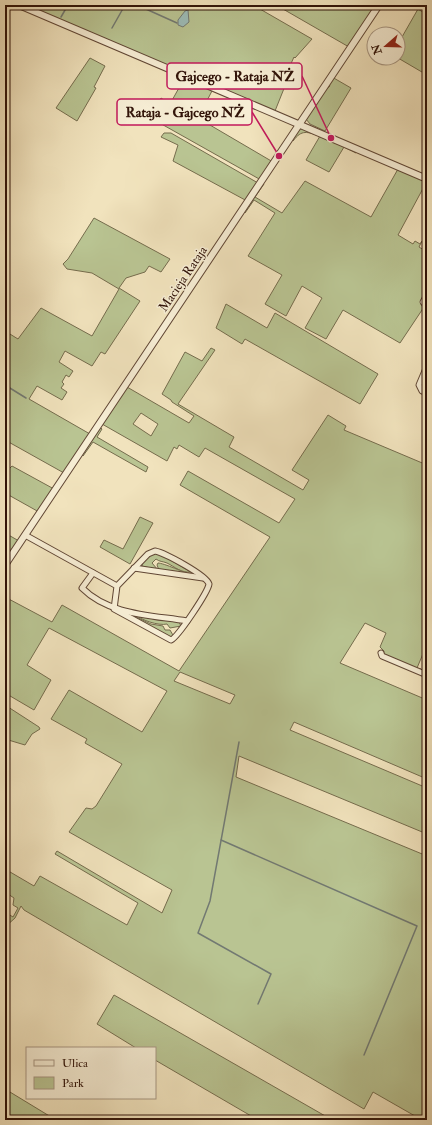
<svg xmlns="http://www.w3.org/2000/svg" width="432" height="1125" font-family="'IM FELL Double Pica',serif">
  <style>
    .green { fill: #b9c492; stroke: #756c4d; fill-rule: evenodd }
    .water { fill: #9dbdb9; stroke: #727972 }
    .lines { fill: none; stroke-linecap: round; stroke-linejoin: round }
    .stream { stroke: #727972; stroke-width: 1.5 }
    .minor-casing { stroke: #614735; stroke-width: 7 }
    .tertiary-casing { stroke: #614735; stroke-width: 8 }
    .minor { stroke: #f6edd4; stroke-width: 5 }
    .tertiary { stroke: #f6edd4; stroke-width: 6 }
    .labels { text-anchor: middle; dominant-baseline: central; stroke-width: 3; stroke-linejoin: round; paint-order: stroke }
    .street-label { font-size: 13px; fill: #311308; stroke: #f6edd4 }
    .leader { fill: none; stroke: #c2185b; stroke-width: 1.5 }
    .callout-dot { fill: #c2185b; stroke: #f6edd4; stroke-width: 1.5 }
    .callout { fill: #f6edd4; stroke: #c2185b; stroke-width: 1.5 }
    .callout-label { font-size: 14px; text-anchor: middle; font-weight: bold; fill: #311308 }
  </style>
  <rect width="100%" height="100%" fill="#f1e3bd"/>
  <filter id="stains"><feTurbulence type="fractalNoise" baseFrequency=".005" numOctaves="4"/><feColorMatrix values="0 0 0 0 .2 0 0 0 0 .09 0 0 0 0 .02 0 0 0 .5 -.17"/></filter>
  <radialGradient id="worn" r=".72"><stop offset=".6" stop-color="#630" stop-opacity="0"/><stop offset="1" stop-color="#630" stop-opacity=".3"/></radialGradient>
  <g class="green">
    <path d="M24,5H253L312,39L295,58L294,57L283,81L285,86L275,111Z"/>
    <path d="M276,5H370L375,8L349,47Z"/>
    <path d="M418,9L427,15V75L398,58V44Z"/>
    <path d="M90,58L105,66L94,87L96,88L77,121L56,108Z"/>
    <path d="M185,77L213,89L198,118L273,162L261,180L149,117L161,98L170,104Z"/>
    <path d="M332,77L351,88L325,131L310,124L306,119L325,88L327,89L330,86L328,83Z"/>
    <path d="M300,128L356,152V153L344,147L329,172L306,160L320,136C307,132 302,129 293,141L292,139Z"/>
    <path d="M164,133H171L258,183L247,201L173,161L178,145L161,137Z"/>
    <path d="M398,169L427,181L398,235L413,244L415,241L420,244L422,241L419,247L427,252V291L421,300L424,307L400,343L343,310L326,339L305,328L322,298L302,286L286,316L265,304L282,275L248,256L275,213L254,200L245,213L244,212L262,184H264L255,197L282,213L305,181L371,217Z"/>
    <path d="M94,218L170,259L161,272L149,266L145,272L126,278L119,288L140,301L105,354L101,352L92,366L65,351L59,362L73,371L69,377L66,375L62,382L64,384L61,388L67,392L62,400L37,386L29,399L90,434L64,473L5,440V331L18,339L41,308L92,336L119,289L92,273L67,269L63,264L68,259Z"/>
    <path d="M226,304L267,328L275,313L378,374L360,404L245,339L242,344L216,328Z"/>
    <path d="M211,348L215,350L178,404L234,437L229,447L303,490L309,480L292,470L328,415L346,426L344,430L427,465V650L425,649L417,668L421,669L419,670L384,654V651L380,647L386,633L365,623L340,663L427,700V779L294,722L290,730L427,788V834L239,756L236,777L427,856V1120H422L373,1092L364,1109L24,910L21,906L15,918L5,927V912L13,917L18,908L13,905L14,898L5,892V869L34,886L40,876L127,925L138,903L55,854L57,851L162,913L172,890L69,832L86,808L92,809L96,806L122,764L85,743L87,739L51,719L69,690L142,732L167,691L49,628L27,665L51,680L34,710L5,693V597L52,622L62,605L179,671L270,537L180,485L188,471L279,523L295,499L205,448L199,457L179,445L177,449L174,447L167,461L102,424L127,387L189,423L194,416L172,402L171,400L162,394L185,352L202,361ZM141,413L158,424L151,436L133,424ZM180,672L235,695L230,704L174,681Z"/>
    <path d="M100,427L102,429L97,437L148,467L146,472L93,442L83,456L82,454Z"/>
    <path d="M12,466L54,489L39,512L5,493V467L9,469Z"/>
    <path d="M140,517L153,523L130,564L100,547L104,540L123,549Z"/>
    <path d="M5,533L19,541L8,557L5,555Z"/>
    <path d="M153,553L160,554L191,572C181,573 175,567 167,563C162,561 160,562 156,559L152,563L158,570L142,566V563Z"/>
    <path d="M158,563C163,563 187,573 189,575L159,570L157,565Z"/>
    <path d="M134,614L179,622L181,626L170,628L167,624C158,626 141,620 134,614Z"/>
    <path d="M134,616L151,624L163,626L165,630H170L174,637L172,638L133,618Z"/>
    <path d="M5,705L39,727L40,729L32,734L25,745L5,739Z"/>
    <path d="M114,995L327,1117L326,1120H258L155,1060V1048H136L97,1024Z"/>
    <path d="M5,1089L56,1120H5Z"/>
  </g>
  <path class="water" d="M188,10L189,22L183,27L178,25V20L185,11Z"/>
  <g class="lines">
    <g class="stream">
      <path d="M137,5L177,23"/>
      <path d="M83,6L84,5"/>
      <path d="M61,17L68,5"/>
      <path d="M112,28L125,5"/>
      <path d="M5,385L26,398"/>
      <path d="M239,742L210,901L198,933L271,974L258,1004"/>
      <path d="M221,840L417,926L364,1055"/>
    </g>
    <defs>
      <g id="minor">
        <path d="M427,295L423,302L427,307"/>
        <path d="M427,366L419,385L422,391L427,393"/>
        <path d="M25,535L117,586L148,554L155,551C165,553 206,575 209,584C208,592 178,637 171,640L114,609L117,586"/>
        <path d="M134,568L203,578"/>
        <path d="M93,573L82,588C109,615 150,615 187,621"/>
        <path d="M381,653L382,656L427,675"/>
      </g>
      <g id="tertiary">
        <path d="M19,5L427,179"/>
        <path d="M5,565L379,5"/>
      </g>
    </defs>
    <use href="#minor" class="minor-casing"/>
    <use href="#tertiary" class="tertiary-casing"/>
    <use href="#minor" class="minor"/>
    <use href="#tertiary" class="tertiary"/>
  </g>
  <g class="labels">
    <g class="street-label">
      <text transform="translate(183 279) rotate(-56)">Macieja Rataja</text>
    </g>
  </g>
  <path class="leader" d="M331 138L302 76M279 156L252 112"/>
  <g class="callout-dot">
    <circle cx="331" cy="138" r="4"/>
    <circle cx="279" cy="156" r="4"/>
  </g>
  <g class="callout">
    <rect x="167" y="63" width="135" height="26" rx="4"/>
    <rect x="117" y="99" width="135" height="26" rx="4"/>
  </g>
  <g class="callout-label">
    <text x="235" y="81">Gajcego - Rataja NŻ</text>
    <text x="185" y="117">Rataja - Gajcego NŻ</text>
  </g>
  <rect width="432" height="1125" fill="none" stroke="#f1e3bd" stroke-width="20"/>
  <rect x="6" y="6" width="420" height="1113" fill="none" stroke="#311308" stroke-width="2"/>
  <rect x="10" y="10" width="412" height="1105" fill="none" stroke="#311308"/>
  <rect x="26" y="1047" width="130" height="52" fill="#f6edd4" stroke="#a79682"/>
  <rect x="34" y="1060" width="20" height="6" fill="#f6edd4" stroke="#a79682"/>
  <text x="62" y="1067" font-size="12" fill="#311308">Ulica</text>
  <rect x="34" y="1077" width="20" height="12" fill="#b9c492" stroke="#a79682"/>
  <text x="62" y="1087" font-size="12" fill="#311308">Park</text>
  <g transform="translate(386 46) rotate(250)"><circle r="19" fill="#f6edd4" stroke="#a79682"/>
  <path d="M0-3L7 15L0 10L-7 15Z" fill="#8f2418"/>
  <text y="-6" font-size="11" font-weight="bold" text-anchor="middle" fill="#311308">N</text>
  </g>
  <rect width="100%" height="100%" filter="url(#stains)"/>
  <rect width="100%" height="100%" fill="url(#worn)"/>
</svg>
